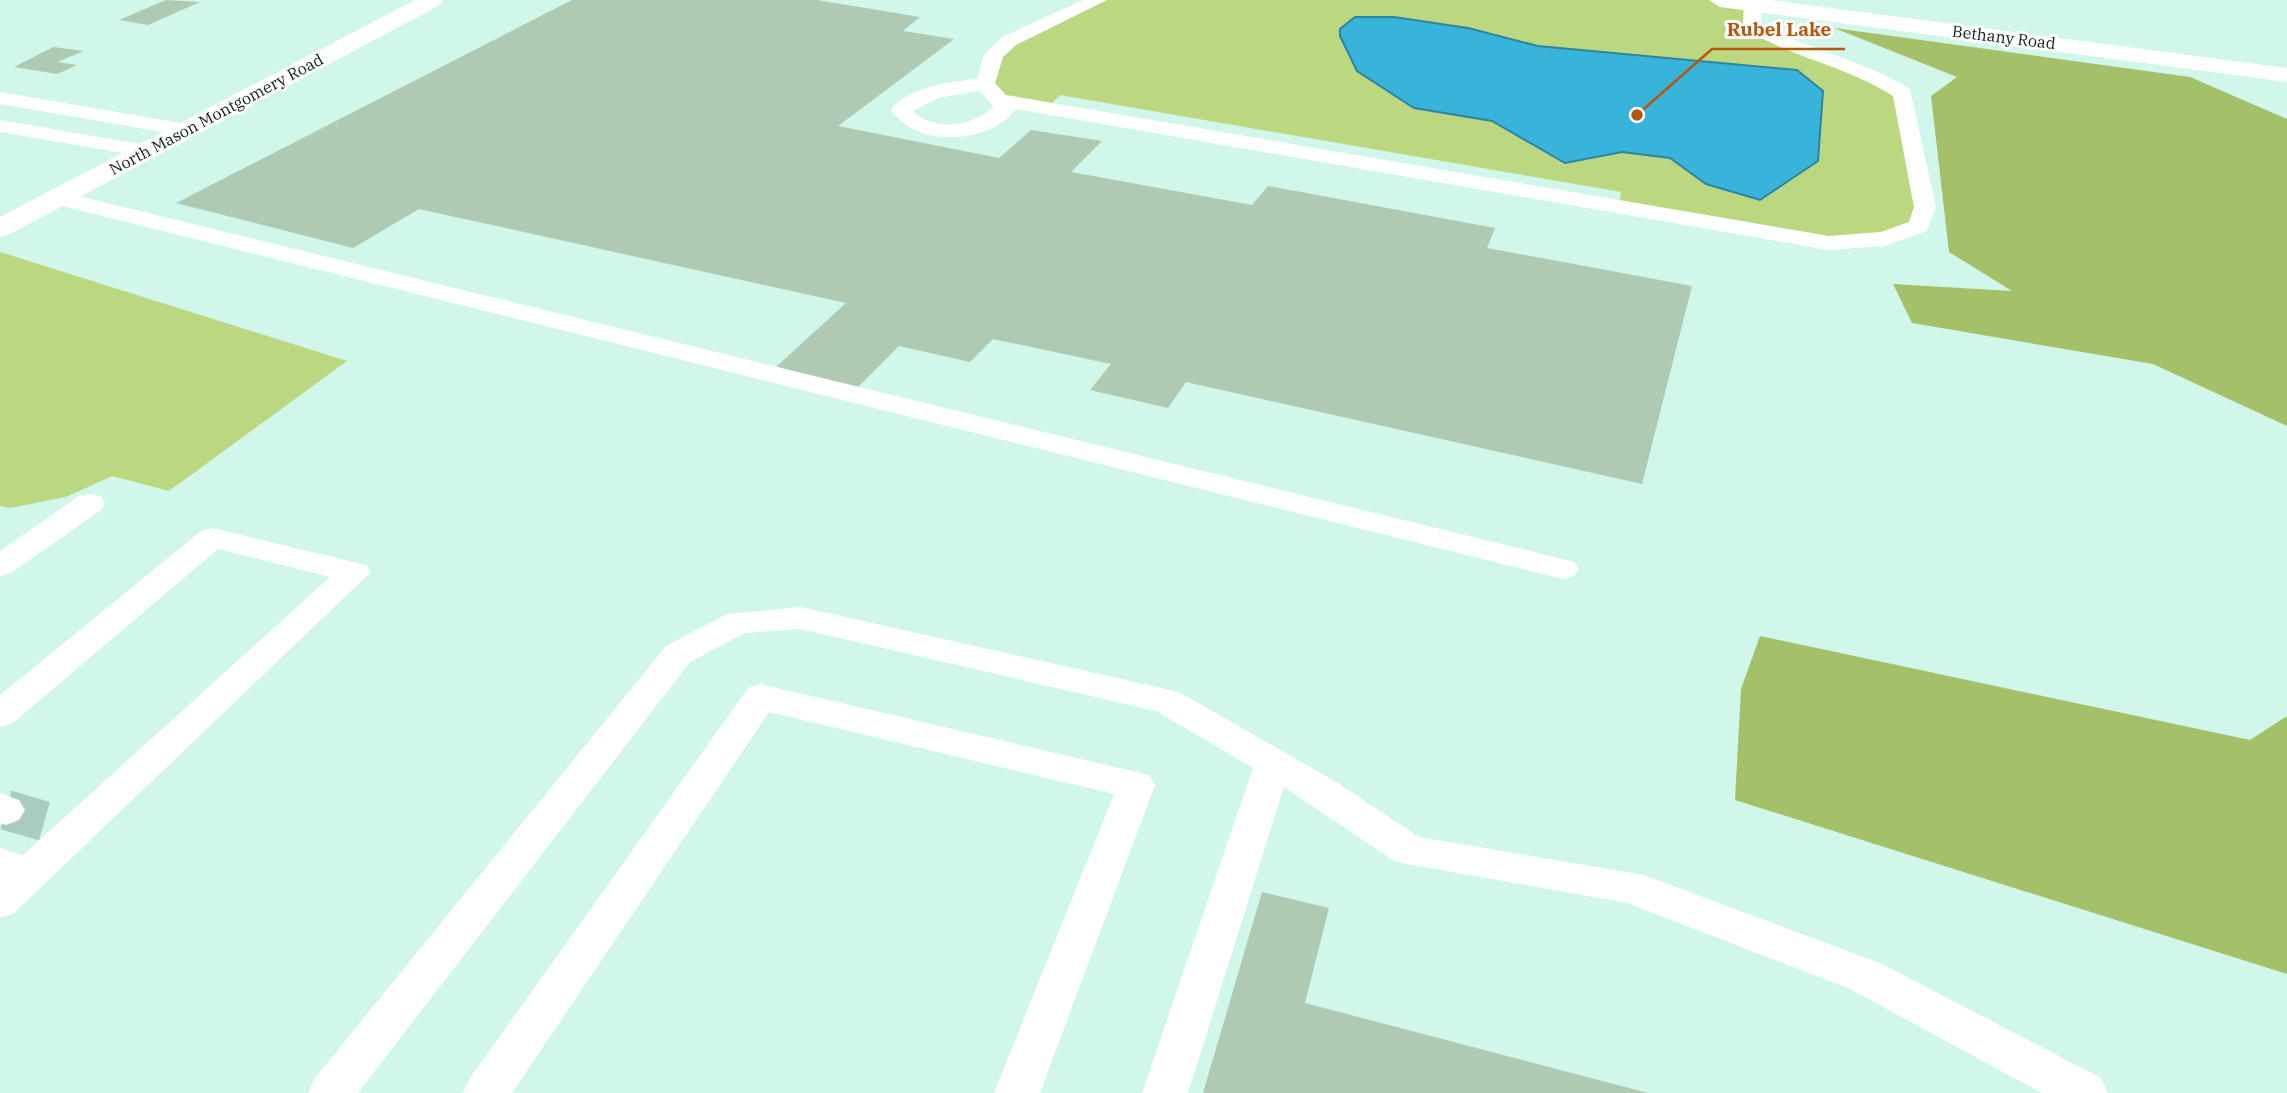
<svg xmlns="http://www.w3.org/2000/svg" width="2287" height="1093" font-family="'IBM Plex Serif',serif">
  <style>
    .green { fill: #bbd881 }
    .forest { fill: #a4c16a }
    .water { fill: #38b3d9; stroke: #2c869f; stroke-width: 2 }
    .building { fill: #afc9b2 }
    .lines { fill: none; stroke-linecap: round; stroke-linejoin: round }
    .minor-tunnel { stroke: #aacbc0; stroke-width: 40; stroke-dasharray: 40 20; stroke-linecap: butt }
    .minor { fill: #fff; fill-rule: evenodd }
    .major { fill: #fff; fill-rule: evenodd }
    .labels { text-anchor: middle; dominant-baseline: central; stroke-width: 6; stroke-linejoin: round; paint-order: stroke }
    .far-street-label { font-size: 16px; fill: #101e19; stroke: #fff }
    .leader { fill: none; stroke: #b65710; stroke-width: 2.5 }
    .callout-dot { fill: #b65710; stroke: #fff; stroke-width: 2.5 }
    .callout-label { font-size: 19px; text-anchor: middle; font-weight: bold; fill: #b65710; stroke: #fff; stroke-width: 6; stroke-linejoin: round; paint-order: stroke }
  </style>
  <rect width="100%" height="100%" fill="#d1f6ea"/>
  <g class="green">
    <path d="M1098,0H1719L1752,4V25L1903,93L1919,226L1829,243L1619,206L1621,192L1060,95L1047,108L999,100L985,84L994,55Z"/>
    <path d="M0,252L347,361L169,491L112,476L66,497L10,508L0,506Z"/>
  </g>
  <g class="forest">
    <path d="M1834,28L2190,77L2287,119V426L2153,364L1912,323L1893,284L2012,291L1949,252L1931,96L1957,77Z"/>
    <path d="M1760,636L2250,740L2287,716V974L1735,800L1741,689Z"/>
  </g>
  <path class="water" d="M1355,17H1394L1468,28L1538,46L1797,70L1823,91L1818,161L1760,200L1706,184L1670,158L1622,152L1565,163L1492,121L1414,108L1357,71L1340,36V29Z"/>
  <g class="building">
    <path d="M166,0L200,2L148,25L119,20Z"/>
    <path d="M572,0H817L920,17L903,31L954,39L838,126L999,158L1031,130L1102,141L1071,172L1252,205L1268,186L1495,228L1487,248L1692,286L1642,484L1186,382L1168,408L1090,390L1111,364L993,339L970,362L899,346L857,388L776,367L846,303L419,209L353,248L176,203Z"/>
    <path d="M53,47L84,51L57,62L77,65L57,74L14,67Z"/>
    <path d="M1262,892L1329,908L1305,1003L1648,1093H1203Z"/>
  </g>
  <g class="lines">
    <path class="minor-tunnel" d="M6,810L51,823"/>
    <g class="minor">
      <path d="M1083,0H1107L1016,45L1003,57L995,83L1006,95L1829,236L1881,232L1909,222L1914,207L1893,96C1847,66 1792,58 1745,29L1743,25L1744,0H1762L1761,23C1808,51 1863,59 1910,89L1936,207L1927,231L1884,246L1829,250L1016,109C988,145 917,148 891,110C909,86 949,82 977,79L984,55L1002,37ZM980,91L994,107C973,126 935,133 913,111L938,98Z"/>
      <path d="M0,92L186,124L197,130L186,136L0,104Z"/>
      <path d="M0,120L146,145L157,151L146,157L0,132Z"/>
      <path d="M58,191L1563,559L1574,562L1579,569L1574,576L1563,579L50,203L47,198Z"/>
      <path d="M90,494L101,496L105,503L101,510L11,573L0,576V551L79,496Z"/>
      <path d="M212,528L366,565L371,572L14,913L0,918V848L23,855L330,577L218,549L13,723L0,727V695L201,531Z"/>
      <path d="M801,607L1179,692L1338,783L1419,837L1644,875L1880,963L2101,1078L2108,1093H2042L1850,989L1627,903L1396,862L1284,787L1188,1093H1142L1253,768L1156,711L801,629L745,633L690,662L358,1093H308L315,1078L666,646L727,614Z"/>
      <path d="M760,684L1149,775L1155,785L1040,1093H994L1114,794L769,712L512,1093H463L470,1078L748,688Z"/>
      <path d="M0,793L19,800L25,810L19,820L6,825L0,823Z"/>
    </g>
    <g class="major">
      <path d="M415,0H443L440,5L10,234L0,237V217Z"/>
      <path d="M1709,0H1770L2287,68V82L1720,7Z"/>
    </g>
  </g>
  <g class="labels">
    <g class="far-street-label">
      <text transform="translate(2004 37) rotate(7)">Bethany Road</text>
      <text transform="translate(216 114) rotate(-28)">North Mason Montgomery Road</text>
    </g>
  </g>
  <path class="leader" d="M1637 115L1712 49H1845"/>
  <circle class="callout-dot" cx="1637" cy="115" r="7"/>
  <g class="callout-label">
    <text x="1779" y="36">Rubel Lake</text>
  </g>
</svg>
